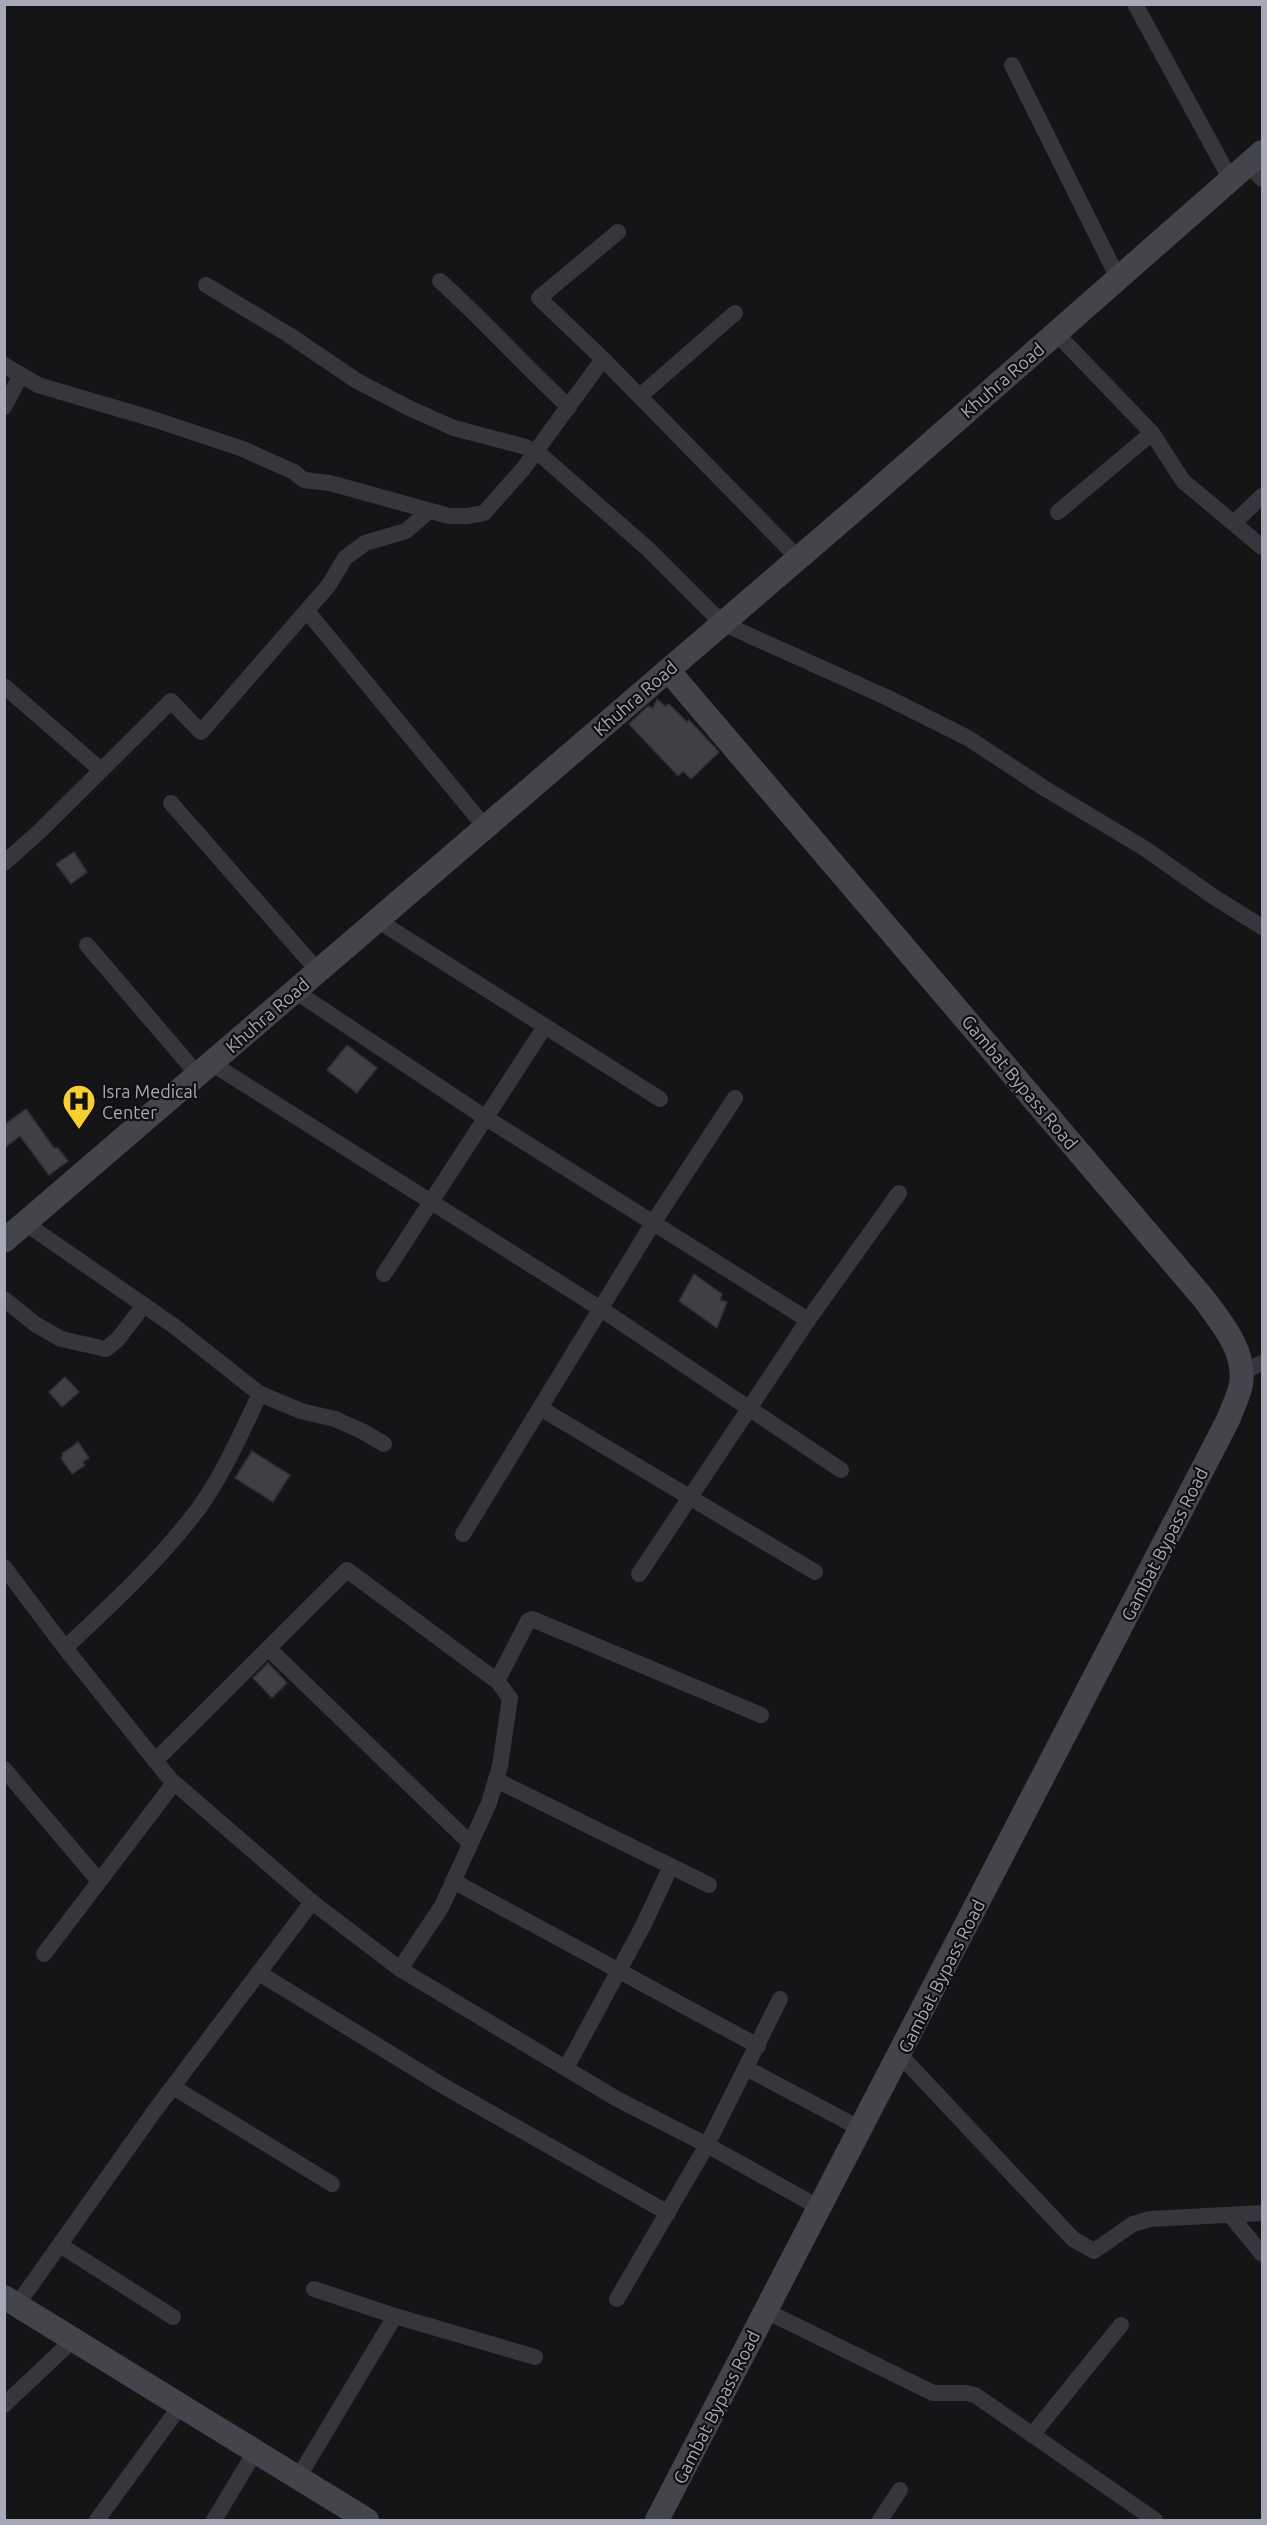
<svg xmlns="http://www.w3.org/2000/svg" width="1267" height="2525" font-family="Ubuntu,sans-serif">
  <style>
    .building { fill: #403f44; stroke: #302f33; stroke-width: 1.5 }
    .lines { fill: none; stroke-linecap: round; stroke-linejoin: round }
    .street { stroke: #36363c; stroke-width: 16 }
    .secondary { stroke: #44454c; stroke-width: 24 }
    .labels { text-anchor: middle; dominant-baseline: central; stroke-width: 4.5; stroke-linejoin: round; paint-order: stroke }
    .street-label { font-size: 18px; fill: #a7a9b8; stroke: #101012 }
    .poi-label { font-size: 18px; fill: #a7a9b8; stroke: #101012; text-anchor: start }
  </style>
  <rect width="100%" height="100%" fill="#151517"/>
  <g class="building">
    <path d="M657,699L665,706L669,704L687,722L689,720L719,752L691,779L683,771L678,776L629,724L648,706L653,708Z"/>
    <path d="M74,852L87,872L71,884L56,864Z"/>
    <path d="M347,1045L377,1068L357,1093L327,1070Z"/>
    <path d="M26,1109L54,1148H58L68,1161L49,1175L20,1136L4,1148V1125Z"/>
    <path d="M694,1274L722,1294L720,1300L727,1302L717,1328L679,1301Z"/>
    <path d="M65,1377L79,1392L62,1407L49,1392Z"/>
    <path d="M78,1442L89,1458L83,1462L85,1465L72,1474L61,1458L63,1456L62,1454Z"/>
    <path d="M252,1451L290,1475L273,1502L235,1478Z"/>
    <path d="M268,1663L287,1683L272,1698L253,1678Z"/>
  </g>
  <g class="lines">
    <g class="street">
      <path d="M1135,4L1231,180"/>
      <path d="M1012,65L1118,278"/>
      <path d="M1248,164L1262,179"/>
      <path d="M618,232L539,298L603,359L798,558"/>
      <path d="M440,281C485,321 524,366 569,407"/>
      <path d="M206,285L289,335L357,381L411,409L454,428L526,447L542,456L648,549L722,623L886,697L968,738L1044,788L1144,848L1214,897L1262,927"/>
      <path d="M1056,333L1152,433L1183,481L1262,547"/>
      <path d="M4,365L38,385L153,419L243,449L294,472L304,480L330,483L449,516H467L484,513L523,469L603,359"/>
      <path d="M640,396L735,313"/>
      <path d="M4,407L21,375"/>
      <path d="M1058,512L1152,433"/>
      <path d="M1234,523L1262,496"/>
      <path d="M307,611L485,827"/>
      <path d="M4,686L101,770"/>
      <path d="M171,803L318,971"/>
      <path d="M4,863L40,831L171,701L201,732L329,585L345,558L365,543L406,531L429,511"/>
      <path d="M377,920L660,1099"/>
      <path d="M87,945L198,1075"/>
      <path d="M295,991L486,1118L808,1320"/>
      <path d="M211,1063L601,1309L841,1470"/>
      <path d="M25,1223L174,1326L260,1394L301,1411L335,1419L362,1431L384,1444"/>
      <path d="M384,1274L544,1028"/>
      <path d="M4,1299L35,1324L61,1339L106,1349L118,1339L144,1305"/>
      <path d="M1242,1372L1262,1363"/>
      <path d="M540,1408L815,1572"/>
      <path d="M463,1534L653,1223L735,1098"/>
      <path d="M4,1567L65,1648L170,1779L312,1902L400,1969L617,2099L707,2145L820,2208"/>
      <path d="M639,1574L808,1320L899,1193"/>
      <path d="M65,1648C112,1604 160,1560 199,1508C224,1473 241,1433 260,1394"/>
      <path d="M269,1649L470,1843"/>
      <path d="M155,1761L347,1570L497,1681"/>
      <path d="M4,1769L99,1881"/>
      <path d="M496,1780L709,1885"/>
      <path d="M453,1881L758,2046"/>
      <path d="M44,1954L174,1783"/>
      <path d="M400,1969L442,1906L489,1803L500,1766L510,1698L497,1681L528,1621L532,1619L761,1715"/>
      <path d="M259,1973L445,2087L668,2213"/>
      <path d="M900,2055L1073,2239L1094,2251L1133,2224L1150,2219L1262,2213"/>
      <path d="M566,2068L643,1926L671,1866"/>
      <path d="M746,2068L861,2129"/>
      <path d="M173,2087L332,2184"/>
      <path d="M1230,2215L1262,2254"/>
      <path d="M60,2245L173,2317"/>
      <path d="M314,2289L395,2316L535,2357"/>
      <path d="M617,2299L707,2145L780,1999"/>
      <path d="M17,2305L153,2113L312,1902"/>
      <path d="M766,2311L933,2393H966L975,2395L1155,2520"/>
      <path d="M4,2405L74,2339"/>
      <path d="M1032,2435L1121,2325"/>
      <path d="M298,2478L395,2316"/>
      <path d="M97,2520L181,2405"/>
      <path d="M214,2520L255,2452"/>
      <path d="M880,2520L900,2490"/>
    </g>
    <g class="secondary">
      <path d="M4,1241L858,507L1262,152"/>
      <path d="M4,2297L367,2520"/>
      <path d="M657,2520L1228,1420C1232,1409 1239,1396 1241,1384C1246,1351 1222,1324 1204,1299L668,670"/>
    </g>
  </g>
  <defs>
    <symbol id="hospital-pin" viewBox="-11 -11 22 30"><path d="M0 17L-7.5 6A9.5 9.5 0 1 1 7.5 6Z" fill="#f6d02e" stroke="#101012"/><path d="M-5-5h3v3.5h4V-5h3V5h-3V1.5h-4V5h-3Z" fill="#111"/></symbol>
  </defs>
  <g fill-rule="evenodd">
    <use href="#hospital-pin" x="60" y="1082" width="38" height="52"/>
  </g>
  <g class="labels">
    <g class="street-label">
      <text transform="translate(1002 380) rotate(-41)">Khuhra Road</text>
      <text transform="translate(635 698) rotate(-41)">Khuhra Road</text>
      <text transform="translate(267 1015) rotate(-41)">Khuhra Road</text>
      <text transform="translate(1020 1082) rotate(50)">Gambat Bypass Road</text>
      <text transform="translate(1164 1544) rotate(-63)">Gambat Bypass Road</text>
      <text transform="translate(941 1976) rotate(-63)">Gambat Bypass Road</text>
      <text transform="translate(716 2407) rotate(-63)">Gambat Bypass Road</text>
    </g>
    <g class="poi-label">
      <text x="102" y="1091">Isra Medical<tspan x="102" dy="21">Center</tspan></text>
    </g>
  </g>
  <rect width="1267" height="2525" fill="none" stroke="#a7a9b8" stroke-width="12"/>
</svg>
